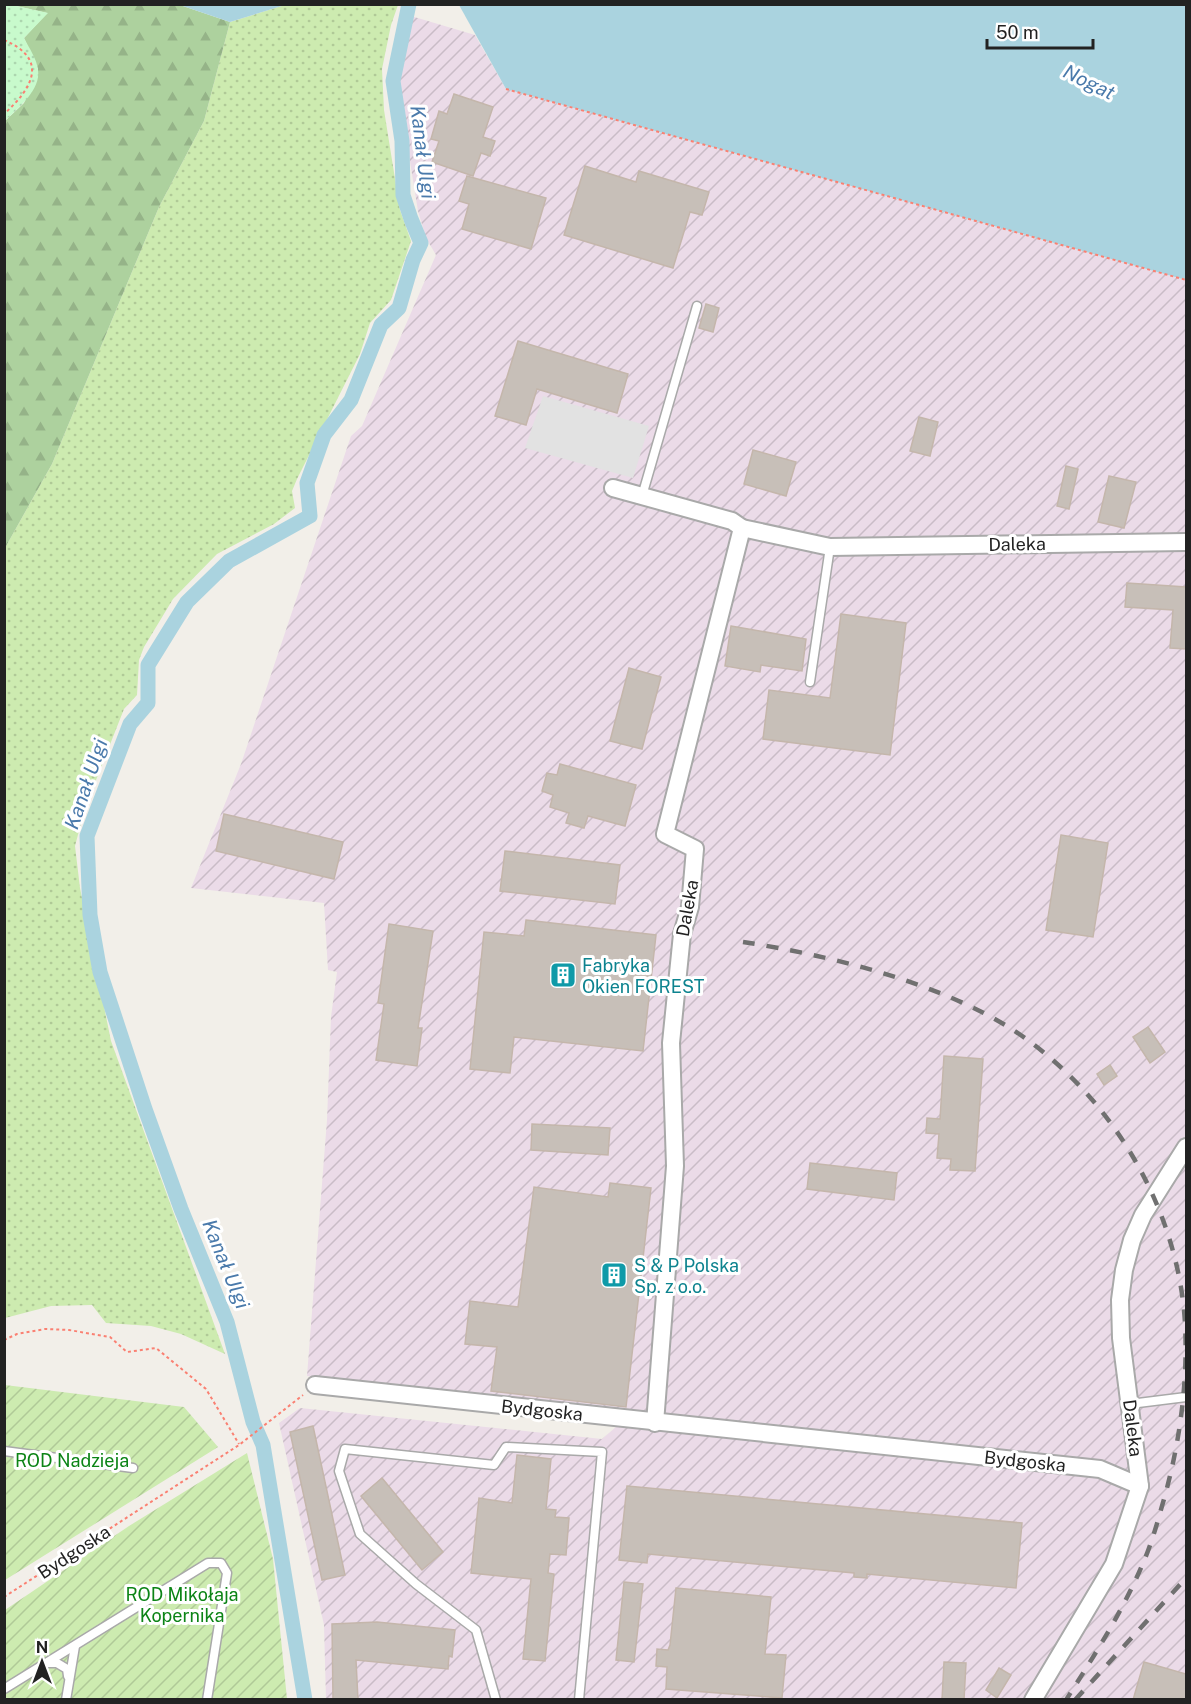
<svg xmlns="http://www.w3.org/2000/svg" width="1191" height="1704" font-family="'Public Sans',sans-serif">
  <style>
    .industrial { fill: url(#industrial-furrows) }
    .grass { fill: url(#grass-dots) }
    .forest { fill: url(#forest-firs) }
    .park { fill: url(#park-dots) }
    .garden { fill: url(#garden-furrows) }
    .parking { fill: #e2e2e2 }
    .water { fill: #aad3df }
    .lines { fill: none; stroke-linecap: round; stroke-linejoin: round }
    .canal { stroke: #aad3df; stroke-width: 15 }
    .building { fill: #c7bfb8; stroke: #c4b6ab; stroke-width: 1.5 }
    .service-casing { stroke: #a9a9a9; stroke-width: 11 }
    .minor-casing { stroke: #a9a9a9; stroke-width: 20 }
    .path { stroke: #fa8072; stroke-width: 2; stroke-dasharray: 3 3; stroke-linecap: butt }
    .service { stroke: #fff; stroke-width: 8 }
    .minor { stroke: #fff; stroke-width: 16 }
    .rail { stroke: #707070; stroke-width: 4.5; stroke-dasharray: 12 12; stroke-linecap: butt }
    .labels { text-anchor: middle; dominant-baseline: central; stroke-width: 6; stroke-linejoin: round; paint-order: stroke }
    .street-label { font-size: 18px; fill: #222; stroke: #fff }
    .culture-label { font-size: 18px; fill: #0d838f; stroke: #fff; text-anchor: start }
    .park-label { font-size: 18px; fill: #0c8416; stroke: #fff }
    .water-label { font-size: 20px; font-style: italic; fill: #4a7aab; stroke: #fff }
  </style>
  <defs>
    <pattern id="industrial-furrows" width="10" height="10" patternUnits="userSpaceOnUse" patternTransform="scale(1.5)"><rect width="10" height="10" fill="#ebdbe8"/><path d="M-1 1l2-2M0 10L10 0M9 11l2-2" fill="none" stroke="#c9bcc7"/></pattern>
    <pattern id="grass-dots" width="8" height="8" patternUnits="userSpaceOnUse" patternTransform="scale(1.5)"><rect width="8" height="8" fill="#cdebb0"/><path d="M2 2h.1M6 6h.1" fill="none" stroke="#b0c997" stroke-width="1.8" stroke-linecap="round"/></pattern>
    <pattern id="forest-firs" width="22" height="20" patternUnits="userSpaceOnUse" patternTransform="scale(1.5)"><rect width="22" height="20" fill="#add19e"/><path d="M5 1l3.5 6h-7zM16 11l3.5 6h-7z" fill="#95b388"/></pattern>
    <pattern id="park-dots" width="8" height="8" patternUnits="userSpaceOnUse" patternTransform="scale(1.5)"><rect width="8" height="8" fill="#c8facc"/><path d="M2 2h.1M6 6h.1" fill="none" stroke="#acd6af" stroke-width="1.8" stroke-linecap="round"/></pattern>
    <pattern id="garden-furrows" width="10" height="10" patternUnits="userSpaceOnUse" patternTransform="scale(1.5)"><rect width="10" height="10" fill="#cdebb0"/><path d="M-1 1l2-2M0 10L10 0M9 11l2-2" fill="none" stroke="#b0c997"/></pattern>
  </defs>
  <rect width="100%" height="100%" fill="#f2efe9"/>
  <path class="industrial" d="M411,16L475,35L506,89L1186,280V1699H326L324,1625L279,1423L300,1408L602,1439L631,1414L431,1388L307,1376L327,1120L331,1017L337,972L328,970L324,903L191,888L241,764L351,436L362,426L436,255L426,238L418,211L400,100V66Z"/>
  <path class="grass" d="M285,5H398L391,25L382,69L384,110L400,210L411,241L391,300L370,323L360,354L297,479L292,491L295,508L274,524L217,554L173,599L144,647L139,660L137,695L124,709L85,808L75,846L80,888L111,1041L225,1354L181,1334L151,1326L106,1323L92,1305L51,1306L5,1318V548L52,464L159,207L204,121L230,22Z"/>
  <path class="forest" d="M12,5H180L230,22L204,121L159,207L52,464L5,548V121L24,103L38,69L24,38L47,13Z"/>
  <path class="park" d="M5,4L12,5L48,13L24,38C29,48 37,59 38,70C41,90 18,108 5,121Z"/>
  <g class="garden">
    <path d="M5,1385L184,1407L218,1447L5,1580Z"/>
    <path d="M247,1453L273,1559L287,1699L5,1700V1610L129,1526Z"/>
  </g>
  <path class="parking" d="M543,396L649,426L633,478L525,448Z"/>
  <g class="water">
    <path d="M180,5H285L230,22Z"/>
    <path d="M459,5H1186V280L506,89Z"/>
  </g>
  <g class="lines">
    <path class="canal" d="M305,1700L263,1445L253,1422L227,1322L181,1209L145,1109L100,972L90,915L87,836L130,724L148,703V665L187,602L229,561L310,516L307,483L324,435L351,400L381,325L399,308L413,260L421,243L411,219L403,195L402,141L393,81L409,4"/>
  </g>
  <g class="building">
    <path d="M454,94L493,107L483,137L495,141L490,156L481,153L473,176L432,162L439,141L431,139L439,111L447,114Z"/>
    <path d="M585,166L636,182L639,171L709,192L702,215L690,212L673,268L564,235Z"/>
    <path d="M467,176L546,198L531,249L462,229L469,204L459,201Z"/>
    <path d="M706,304L719,308L713,332L699,328Z"/>
    <path d="M518,341L628,374L617,413L537,389L526,425L495,416Z"/>
    <path d="M919,417L938,422L930,456L910,451Z"/>
    <path d="M753,450L796,462L786,496L744,484Z"/>
    <path d="M1066,466L1078,469L1069,509L1057,506Z"/>
    <path d="M1109,476L1136,482L1124,528L1098,522Z"/>
    <path d="M1127,583L1186,587V649L1170,648L1173,610L1125,607Z"/>
    <path d="M841,614L906,623L890,755L763,739L769,690L830,698Z"/>
    <path d="M731,626L806,639L802,671L761,665L760,672L725,666Z"/>
    <path d="M629,668L661,677L642,749L610,741Z"/>
    <path d="M560,764L636,785L625,826L588,816L584,828L566,823L569,813L550,807L553,795L542,791L547,773L557,775Z"/>
    <path d="M224,814L343,842L334,879L216,851Z"/>
    <path d="M1061,835L1108,843L1093,937L1046,930Z"/>
    <path d="M505,851L620,865L615,904L500,891Z"/>
    <path d="M526,920L656,935L643,1051L514,1037L510,1073L470,1069L484,932L524,936Z"/>
    <path d="M389,924L433,931L418,1028H422L417,1066L376,1060L384,1004L378,1003Z"/>
    <path d="M1148,1027L1165,1052L1150,1063L1133,1037Z"/>
    <path d="M944,1056L983,1059L975,1171L950,1170L951,1159L937,1158L939,1134L926,1133L927,1118L940,1119Z"/>
    <path d="M1110,1065L1117,1076L1104,1085L1097,1074Z"/>
    <path d="M532,1124L610,1128L608,1155L531,1150Z"/>
    <path d="M810,1163L897,1173L894,1200L807,1189Z"/>
    <path d="M610,1183L651,1188L626,1407L491,1391L497,1347L465,1344L470,1301L518,1307L534,1187L608,1197Z"/>
    <path d="M313,1426L345,1575L322,1580L290,1432Z"/>
    <path d="M517,1455L551,1459L546,1509L556,1510L555,1517L569,1518L566,1555L550,1554L548,1573L554,1574L545,1661L523,1659L531,1579L471,1573L479,1498L512,1503Z"/>
    <path d="M382,1478L443,1552L422,1570L361,1496Z"/>
    <path d="M627,1486L1022,1523L1016,1588L867,1574V1578L854,1577V1573L648,1554L647,1563L619,1560Z"/>
    <path d="M624,1582L643,1584L634,1662L616,1660Z"/>
    <path d="M676,1588L771,1597L765,1654L786,1655L782,1698L666,1689L667,1667L656,1666L657,1649L668,1650L670,1645Z"/>
    <path d="M377,1622L455,1630L452,1657L449,1656L448,1669L356,1660L358,1700H333L332,1624Z"/>
    <path d="M944,1662L966,1663L964,1700H942Z"/>
    <path d="M1144,1662L1186,1674V1700H1133Z"/>
    <path d="M999,1668L1011,1675L997,1698L986,1690Z"/>
  </g>
  <g class="lines">
    <defs>
      <g id="service">
        <path d="M642,496L697,306"/>
        <path d="M810,682L830,547"/>
        <path d="M1130,1404L1186,1397"/>
        <path d="M4,1451L133,1468"/>
        <path d="M48,1663H57L67,1669L68,1676"/>
        <path d="M4,1689L208,1563H221L227,1573L207,1700"/>
        <path d="M66,1700L75,1646"/>
        <path d="M496,1700L476,1630L416,1584L360,1534L339,1471L345,1449L494,1465L506,1447L602,1452L579,1700"/>
      </g>
      <g id="minor">
        <path d="M613,488L732,521L742,528L665,834L695,849L690,907L682,934L671,1043L675,1166L655,1423"/>
        <path d="M742,528L830,547L1186,542"/>
        <path d="M315,1385L1100,1469L1140,1486"/>
        <path d="M1033,1700L1114,1564L1140,1486L1121,1338L1120,1300L1124,1270L1132,1240L1143,1215L1186,1147"/>
      </g>
    </defs>
    <use href="#service" class="service-casing"/>
    <use href="#minor" class="minor-casing"/>
    <g class="path">
      <path d="M4,40C49,59 33,88 4,114"/>
      <path d="M506,89L1186,280"/>
      <path d="M4,1340L17,1334L45,1329L69,1330L110,1337L127,1352L156,1348L206,1389L239,1444"/>
      <path d="M4,1597L239,1445L303,1395"/>
    </g>
    <use href="#service" class="service"/>
    <use href="#minor" class="minor"/>
    <g class="rail">
      <path d="M743,942C828,955 937,982 1010,1028C1109,1091 1178,1206 1185,1323C1188,1382 1180,1442 1164,1499C1158,1520 1152,1543 1143,1563C1123,1611 1094,1656 1066,1700"/>
      <path d="M1075,1700L1186,1578"/>
    </g>
  </g>
  <defs>
    <symbol id="building-square" viewBox="-11 -11 22 22"><rect x="-9" y="-9" width="18" height="18" rx="4" fill="#0f9aa8" stroke="#fff"/><path d="M-4-6H4V6H1V3H-1V6H-4ZM-2.5-4.3h1.7v1.8h-1.7ZM.8-4.3h1.7v1.8H.8ZM-2.5-1h1.7V.8h-1.7ZM.8-1h1.7V.8H.8Z" fill="#fff"/></symbol>
  </defs>
  <g fill-rule="evenodd">
    <use href="#building-square" x="548" y="960" width="30" height="30"/>
    <use href="#building-square" x="599" y="1260" width="30" height="30"/>
  </g>
  <g class="labels">
    <g class="street-label">
      <text transform="translate(1017 544) rotate(-1)">Daleka</text>
      <text transform="translate(687 908) rotate(-80)">Daleka</text>
      <text transform="translate(542 1410) rotate(6)">Bydgoska</text>
      <text transform="translate(1133 1428) rotate(83)">Daleka</text>
      <text transform="translate(1025 1461) rotate(6)">Bydgoska</text>
      <text transform="translate(74 1552) rotate(-33)">Bydgoska</text>
    </g>
    <g class="culture-label">
      <text x="582" y="965">Fabryka<tspan x="582" dy="21">Okien FOREST</tspan></text>
      <text x="634" y="1265">S &amp; P Polska<tspan x="634" dy="21">Sp. z o.o.</tspan></text>
    </g>
    <g class="park-label">
      <text x="72" y="1460">ROD Nadzieja</text>
      <text x="182" y="1594">ROD Mikołaja<tspan x="182" dy="21">Kopernika</tspan></text>
    </g>
    <g class="water-label">
      <text transform="translate(1089 82) rotate(26)">Nogat</text>
      <text transform="translate(423 152) rotate(83)">Kanał Ulgi</text>
      <text transform="translate(86 784) rotate(-71)">Kanał Ulgi</text>
      <text transform="translate(226 1264) rotate(68)">Kanał Ulgi</text>
    </g>
  </g>
  <rect width="1191" height="1704" fill="none" stroke="#222222" stroke-width="12"/>
  <g transform="translate(42 1662)" stroke="#ffffff" stroke-width="4.5" paint-order="stroke">
  <path d="M0-4.5L10 22L0 15L-10 22Z" fill="#222222"/>
  <text y="-9" font-size="16" font-weight="bold" text-anchor="middle" fill="#222222">N</text>
  </g>
  <path d="M987 39v9h106v-9" fill="none" stroke="#222222" stroke-width="3"/>
  <text x="996" y="39" font-size="18" fill="#222222" stroke="#ffffff" stroke-width="4.5" paint-order="stroke">50 m</text>
</svg>
